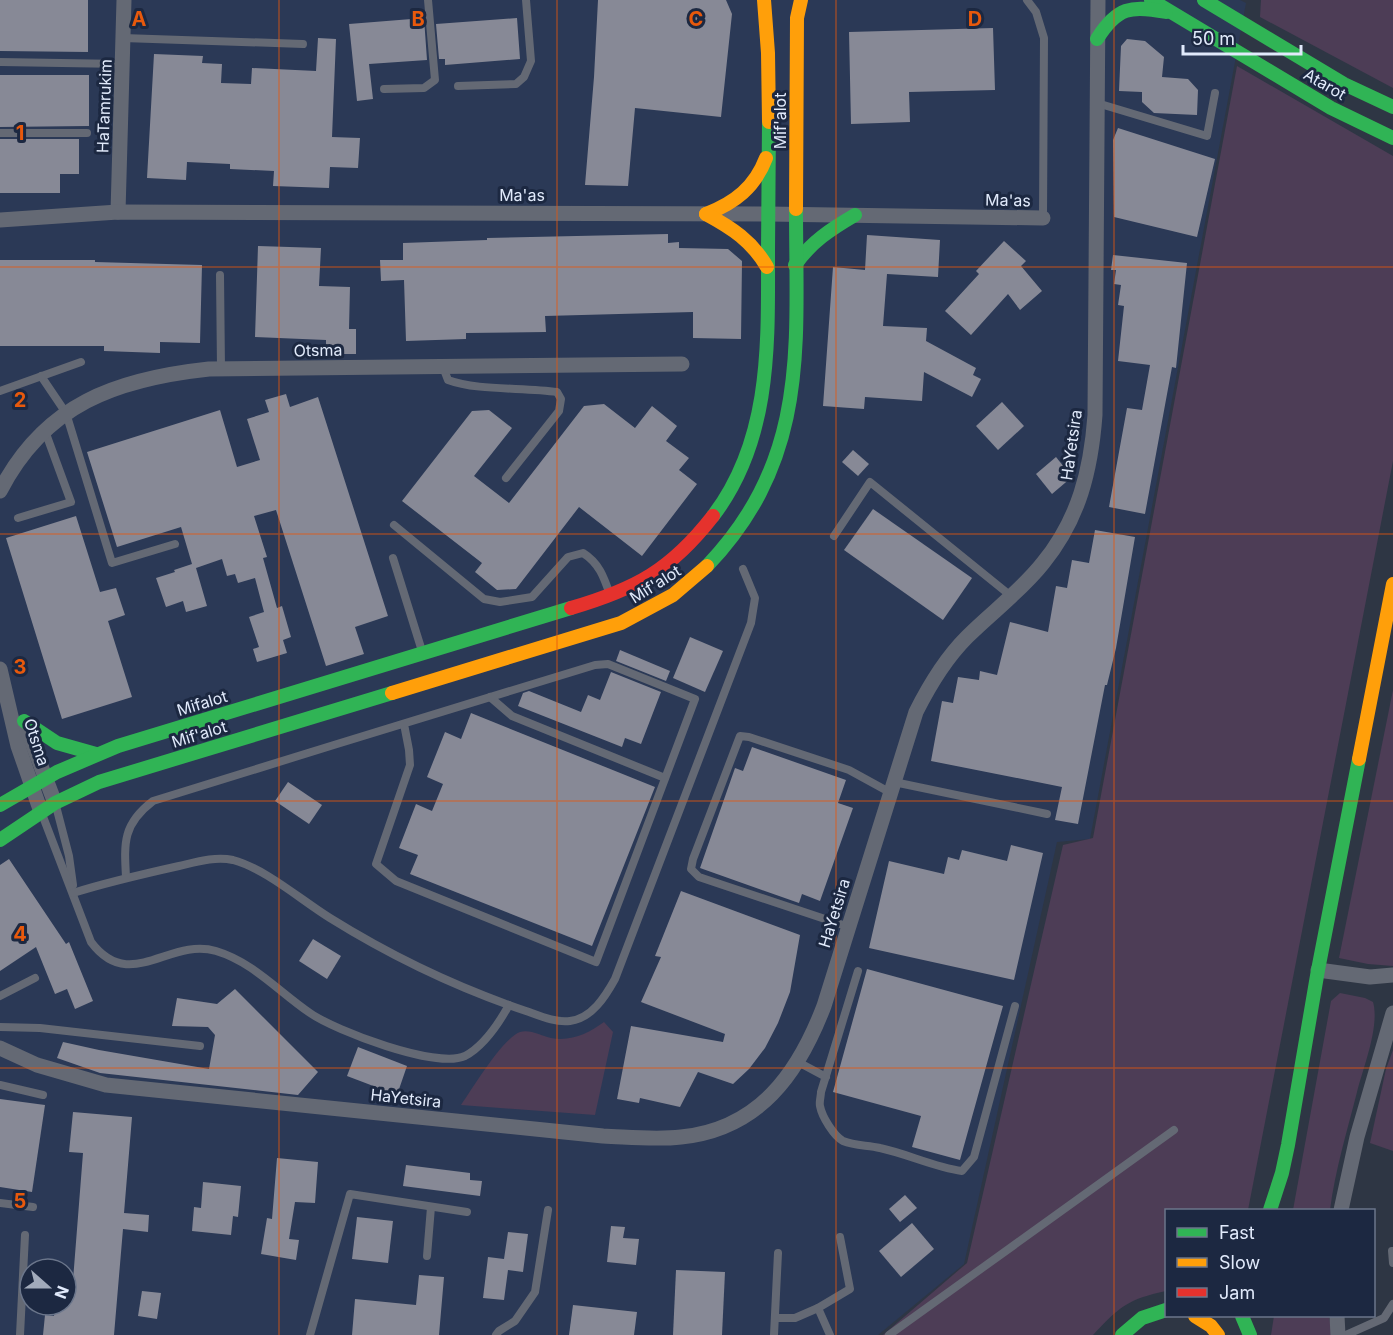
<svg xmlns="http://www.w3.org/2000/svg" width="1393" height="1335" font-family="Inter,sans-serif">
  <style>
    .built { fill: #2b3956; fill-rule: evenodd }
    .green { fill: #4d3d56 }
    .building { fill: #878996 }
    .lines { fill: none; stroke-linecap: round; stroke-linejoin: round }
    .lane { stroke: #646974; stroke-width: 8 }
    .street { stroke: #646974; stroke-width: 15 }
    .fast { stroke: #30b455; stroke-width: 14 }
    .slow { stroke: #ff9f0a; stroke-width: 14 }
    .jam { stroke: #e5322d; stroke-width: 14 }
    .grid { fill: none; stroke: #e8590c; stroke-width: 1.5; stroke-opacity: 0.55 }
    .labels { text-anchor: middle; dominant-baseline: central; stroke-width: 6; stroke-linejoin: round; paint-order: stroke }
    .street-label { font-size: 16px; fill: #e1eafb; stroke: #1c2841 }
    .grid-label { font-size: 20px; text-anchor: middle; font-weight: bold; fill: #e8590c; stroke: #1c2841; stroke-width: 6; stroke-linejoin: round; paint-order: stroke }
  </style>
  <rect width="100%" height="100%" fill="#2e3644"/>
  <path class="built" d="M0,0H1240L1246,3L1090,839L1057,842L964,1264L878,1335H0ZM30,1269H66V1305H30Z"/>
  <g class="green">
    <path d="M1261,0H1393V88L1260,17Z"/>
    <path d="M1237,66L1393,156V461L1248,1210H1166V1291C1128,1299 1119,1307 1093,1335H883L967,1263L1063,845L1093,838Z"/>
    <path d="M1393,690V966L1368,964L1339,958Z"/>
    <path d="M1340,993L1365,998L1373,1002C1380,1026 1363,1068 1357,1092C1347,1131 1335,1171 1330,1210H1293L1331,1001Z"/>
    <path d="M604,1022L613,1032L595,1115L461,1105C473,1088 502,1039 520,1032C530,1029 542,1036 551,1038C571,1042 589,1033 604,1022Z"/>
    <path d="M1393,1050V1151L1370,1143L1386,1069Z"/>
    <path d="M1274,1316H1329L1332,1335H1271Z"/>
  </g>
  <g class="building">
    <path d="M0,0H88V52L0,51Z"/>
    <path d="M598,0H726L732,14L721,117L635,108L628,186L585,185L594,77Z"/>
    <path d="M424,18L427,60L369,64L373,99L357,101L349,24Z"/>
    <path d="M517,18L520,59L445,65V59H439L436,24Z"/>
    <path d="M993,28L995,90L909,92L910,122L851,124L849,32Z"/>
    <path d="M318,38L336,39L332,137L360,138L358,168L330,167L329,188L273,186L274,171L230,169V164L187,162L186,180L147,178L154,54L203,56L202,63L222,64L221,83L251,84L252,68L316,71Z"/>
    <path d="M1127,39L1145,41L1164,57L1162,77L1188,79L1198,90L1197,115L1154,113L1142,102V92L1119,91L1121,46Z"/>
    <path d="M0,75H89V126L0,127Z"/>
    <path d="M1118,128L1215,159L1197,237L1114,217L1113,140Z"/>
    <path d="M0,139H79V174H60V193H0Z"/>
    <path d="M668,234V243L679,242V248L728,249L742,261L741,339L693,338V312L545,316L546,332L466,333V339L406,341L404,280L381,281L380,260H403V243L487,240V238Z"/>
    <path d="M867,235L940,240L938,277L887,274L883,326L927,328L926,341L976,368L973,375L981,379L972,397L924,372L922,401L865,397L864,409L823,406L833,267L865,270Z"/>
    <path d="M1004,241L1026,261L1021,266L1042,291L1020,310L1008,294L971,335L945,311L979,274L976,271Z"/>
    <path d="M258,246L321,248L319,286L350,287L349,329H356V354H326V340L255,337Z"/>
    <path d="M1113,255L1187,263L1176,368L1172,367L1145,514L1109,507L1127,408L1142,410L1150,365L1118,361L1124,306L1118,305L1121,285L1114,284L1116,270H1111Z"/>
    <path d="M0,260H95V262L202,265L200,343L160,342V353L104,351V346H0Z"/>
    <path d="M286,394L290,407L318,397L388,616L355,627L364,654L326,666L276,510L254,516L267,557L263,558L277,608L282,606L291,637L283,640L287,653L257,662L253,649L259,647L249,617L264,612L255,578L238,583L235,574L227,576L222,559L196,568L207,606L186,612L183,601L166,607L156,578L175,572L174,570L192,564L181,527L117,547L87,452L220,410L237,467L260,460L247,419L269,412L265,400Z"/>
    <path d="M1002,402L1024,426L998,450L976,426Z"/>
    <path d="M604,404L635,428L652,406L677,426L666,441L689,458L679,470L697,484L642,556L579,507L516,589L497,590L475,572L482,563L402,501L472,411L489,410L512,428L474,476L509,503L584,406Z"/>
    <path d="M853,450L869,464L858,476L842,462Z"/>
    <path d="M1056,457L1072,477L1052,494L1036,474Z"/>
    <path d="M873,509L972,578L943,620L844,550Z"/>
    <path d="M76,516L100,592L116,588L125,615L108,621L132,697L62,719L6,538Z"/>
    <path d="M1095,530L1135,537L1116,648L1107,685H1105L1078,824L1055,820L1062,787L931,761L942,701L953,703L958,677L979,680L980,671L997,675L1010,622L1048,632L1056,586L1067,588L1072,560L1089,563Z"/>
    <path d="M690,637L723,651L705,692L673,678Z"/>
    <path d="M620,650L670,671L666,681L616,661Z"/>
    <path d="M611,672L661,692L641,744L625,738L622,747L518,706L523,693L529,691L581,712L588,695L600,700Z"/>
    <path d="M471,713L655,787L592,946L410,874L418,855L399,848L416,804L432,811L443,784L427,777L445,732L461,739Z"/>
    <path d="M752,747L846,780L838,803L853,808L820,901L802,894L799,903L700,868L735,768L743,771Z"/>
    <path d="M288,782L322,805L309,824L275,801Z"/>
    <path d="M1011,845L1043,853L1014,980L869,948L889,861L944,874L948,857L959,860L962,850L1007,861Z"/>
    <path d="M9,859L66,944L69,942L93,1001L75,1009L67,989L55,994L36,947L0,971V865Z"/>
    <path d="M681,891L800,935L790,992L778,1023L765,1048L749,1069L733,1084L698,1072L680,1107L640,1098L639,1103L617,1099L631,1026L723,1042L725,1034L641,1002L661,957L655,956Z"/>
    <path d="M313,939L341,956L327,979L299,961Z"/>
    <path d="M867,969L1003,1006L960,1160L912,1147L921,1116L833,1092Z"/>
    <path d="M235,989L318,1072L298,1095L100,1073L57,1058L63,1042L99,1050L209,1069L215,1035L208,1027L172,1026L177,998L217,1004Z"/>
    <path d="M358,1047L407,1066L397,1095L347,1076Z"/>
    <path d="M0,1099L45,1105L32,1192L0,1187Z"/>
    <path d="M73,1112L132,1117L124,1213L149,1215L148,1232L123,1229L114,1335H43L45,1315L54,1316L55,1305H66V1293H72L83,1153L69,1152Z"/>
    <path d="M277,1158L318,1162L315,1203L295,1202L289,1239L299,1240L296,1260L261,1254L267,1218L272,1219Z"/>
    <path d="M406,1165L470,1173V1180L482,1181L480,1196L403,1186Z"/>
    <path d="M203,1182L241,1186L238,1217L233,1216L231,1235L192,1231L194,1207L201,1208Z"/>
    <path d="M905,1195L917,1208L900,1222L889,1209Z"/>
    <path d="M357,1217L393,1221L388,1263L352,1259Z"/>
    <path d="M912,1223L934,1249L901,1277L879,1251Z"/>
    <path d="M611,1226L625,1227L623,1238L639,1239L636,1265L607,1262Z"/>
    <path d="M508,1232L528,1234L523,1272L508,1270L504,1300L483,1298L488,1257L504,1259Z"/>
    <path d="M676,1270L725,1272L722,1335H673Z"/>
    <path d="M419,1275L444,1277L439,1335H352L355,1299L416,1305Z"/>
    <path d="M142,1291L161,1293L157,1319L138,1316Z"/>
    <path d="M573,1305L637,1312L634,1335H569Z"/>
  </g>
  <g class="lines">
    <g class="lane">
      <path d="M1027,0L1036,12L1044,38L1043,218"/>
      <path d="M123,38L303,44"/>
      <path d="M0,62L123,64"/>
      <path d="M458,86L516,84L524,77L531,61L526,0"/>
      <path d="M384,89L424,88L435,80L428,0"/>
      <path d="M1097,103L1207,136L1215,93"/>
      <path d="M0,133H87"/>
      <path d="M220,275L221,369"/>
      <path d="M443,367L448,380C477,391 525,387 557,392L561,399L559,411L506,478"/>
      <path d="M41,376L66,413L112,563L175,544"/>
      <path d="M0,391L81,362"/>
      <path d="M18,518L71,502L45,431"/>
      <path d="M394,525L484,599L500,602L532,597L568,557L583,553C599,563 604,577 610,595"/>
      <path d="M834,536L870,482L1011,596"/>
      <path d="M393,558L422,651"/>
      <path d="M490,697L512,716L665,778"/>
      <path d="M894,782L1047,814"/>
      <path d="M56,806L69,856L73,885"/>
      <path d="M42,814L91,942C130,994 169,937 216,951C253,962 279,992 310,1013C336,1031 436,1069 465,1056C484,1046 499,1023 509,1005"/>
      <path d="M126,877C124,842 123,824 153,801C300,755 448,710 595,665L608,664L695,699L596,962L396,881L376,864L410,765L409,750L404,724"/>
      <path d="M73,893C108,882 143,874 179,866C196,862 215,856 233,860C266,869 301,900 330,918C391,956 458,988 526,1011C540,1016 556,1023 570,1021C592,1018 605,997 615,979L751,623L755,598L743,569"/>
      <path d="M849,927L699,877L691,869L693,859L740,736L749,737L849,770L891,793"/>
      <path d="M858,971L821,1092C821,1096 819,1102 820,1106C822,1117 834,1136 843,1141C855,1146 868,1145 880,1148C908,1154 934,1167 962,1171L974,1157L1015,1006"/>
      <path d="M0,996L35,978"/>
      <path d="M0,1027L40,1028L200,1046"/>
      <path d="M798,1062L826,1077"/>
      <path d="M0,1085L43,1095"/>
      <path d="M0,1203L33,1207"/>
      <path d="M1392,1251L1393,1263"/>
      <path d="M427,1256L431,1207"/>
      <path d="M818,1308L830,1335"/>
      <path d="M776,1318H795L818,1308L850,1289L840,1237"/>
      <path d="M20,1335L25,1235"/>
      <path d="M310,1335L350,1194L467,1212"/>
      <path d="M496,1335L499,1331L515,1321L535,1292L548,1210"/>
      <path d="M774,1335L778,1253"/>
      <path d="M889,1335L1174,1130"/>
      <path d="M1346,1335L1384,1318L1393,1304"/>
    </g>
    <g class="street">
      <path d="M118,212L124,0"/>
      <path d="M0,220L118,212L768,214L1043,218"/>
      <path d="M0,491C45,404 116,379 209,369L682,364"/>
      <path d="M0,669L18,746L41,812"/>
      <path d="M25,724L55,803"/>
      <path d="M1318,970L1370,977L1393,975"/>
      <path d="M0,1048L37,1065L106,1085L603,1136C629,1137 655,1140 681,1137C759,1129 798,1074 824,1006L916,712C930,684 945,659 967,637C992,612 1021,591 1043,563C1079,519 1091,470 1095,415L1098,0"/>
      <path d="M1341,1210L1357,1137L1393,1013"/>
      <path d="M1337,1316L1338,1335"/>
    </g>
    <g class="fast">
      <path d="M1151,0L1331,108L1393,138"/>
      <path d="M1204,0L1344,84L1393,107"/>
      <path d="M1097,39C1117,7 1131,5 1166,12"/>
      <path d="M795,265C811,242 831,229 855,215"/>
      <path d="M713,516C772,439 768,342 768,251C768,208 769,165 769,122"/>
      <path d="M707,566C810,458 796,346 796,209"/>
      <path d="M24,721L57,743L96,754"/>
      <path d="M0,805L57,772L118,746L571,608"/>
      <path d="M0,840L55,803L99,782L392,693"/>
      <path d="M1270,1210L1282,1173L1288,1145L1318,970L1359,759"/>
      <path d="M1242,1316L1250,1335"/>
      <path d="M1122,1335L1142,1318L1166,1310"/>
    </g>
    <g class="slow">
      <path d="M764,0L768,53L769,122"/>
      <path d="M796,209L797,18L801,0"/>
      <path d="M706,214C735,203 755,187 766,158"/>
      <path d="M706,214C732,228 752,241 767,267"/>
      <path d="M392,693L621,623L673,595L707,566"/>
      <path d="M1359,759L1393,584"/>
      <path d="M1195,1316L1211,1326L1218,1335"/>
    </g>
    <path class="jam" d="M571,608C636,589 671,570 713,516"/>
  </g>
  <path class="grid" d="M279,0V1335M557,0V1335M836,0V1335M1114,0V1335M0,267H1393M0,534H1393M0,801H1393M0,1068H1393"/>
  <g class="labels">
    <g class="street-label">
      <text transform="translate(1325 84) rotate(30)">Atarot</text>
      <text transform="translate(104 106) rotate(-88)">HaTamrukim</text>
      <text transform="translate(780 121) rotate(-90)">Mif'alot</text>
      <text x="522" y="195">Ma'as</text>
      <text transform="translate(1008 200) rotate(1)">Ma'as</text>
      <text transform="translate(318 350) rotate(-1)">Otsma</text>
      <text transform="translate(1071 445) rotate(-82)">HaYetsira</text>
      <text transform="translate(655 584) rotate(-32)">Mif'alot</text>
      <text transform="translate(202 703) rotate(-17)">Mifalot</text>
      <text transform="translate(199 734) rotate(-17)">Mif'alot</text>
      <text transform="translate(37 742) rotate(72)">Otsma</text>
      <text transform="translate(834 913) rotate(-73)">HaYetsira</text>
      <text transform="translate(406 1098) rotate(6)">HaYetsira</text>
    </g>
  </g>
  <g class="grid-label">
    <text x="139" y="26">A</text>
    <text x="418" y="26">B</text>
    <text x="696" y="26">C</text>
    <text x="975" y="26">D</text>
    <text x="20" y="140">1</text>
    <text x="20" y="407">2</text>
    <text x="20" y="674">3</text>
    <text x="20" y="941">4</text>
    <text x="20" y="1208">5</text>
  </g>
  <rect x="1165" y="1209" width="210" height="108" fill="#1c2841" stroke="#6b768b" stroke-width="1.5"/>
  <rect x="1177" y="1228" width="30" height="9" fill="#30b455" stroke="#6b768b" stroke-width="1.5"/>
  <text x="1219" y="1239" font-size="18" fill="#e1eafb">Fast</text>
  <rect x="1177" y="1258" width="30" height="9" fill="#ff9f0a" stroke="#6b768b" stroke-width="1.5"/>
  <text x="1219" y="1269" font-size="18" fill="#e1eafb">Slow</text>
  <rect x="1177" y="1288" width="30" height="9" fill="#e5322d" stroke="#6b768b" stroke-width="1.5"/>
  <text x="1219" y="1299" font-size="18" fill="#e1eafb">Jam</text>
  <g transform="translate(48 1287) rotate(111)"><circle r="28" fill="#1c2841" stroke="#6b768b" stroke-width="1.5"/>
  <path d="M0-4.5L10 22L0 15L-10 22Z" fill="#a2abbb"/>
  <text y="-9" font-size="16" font-weight="bold" text-anchor="middle" fill="#e1eafb">N</text>
  </g>
  <path d="M1183 45v9h118v-9" fill="none" stroke="#e1eafb" stroke-width="3"/>
  <text x="1192" y="45" font-size="18" fill="#e1eafb" stroke="#1c2841" stroke-width="4.5" paint-order="stroke">50 m</text>
</svg>
